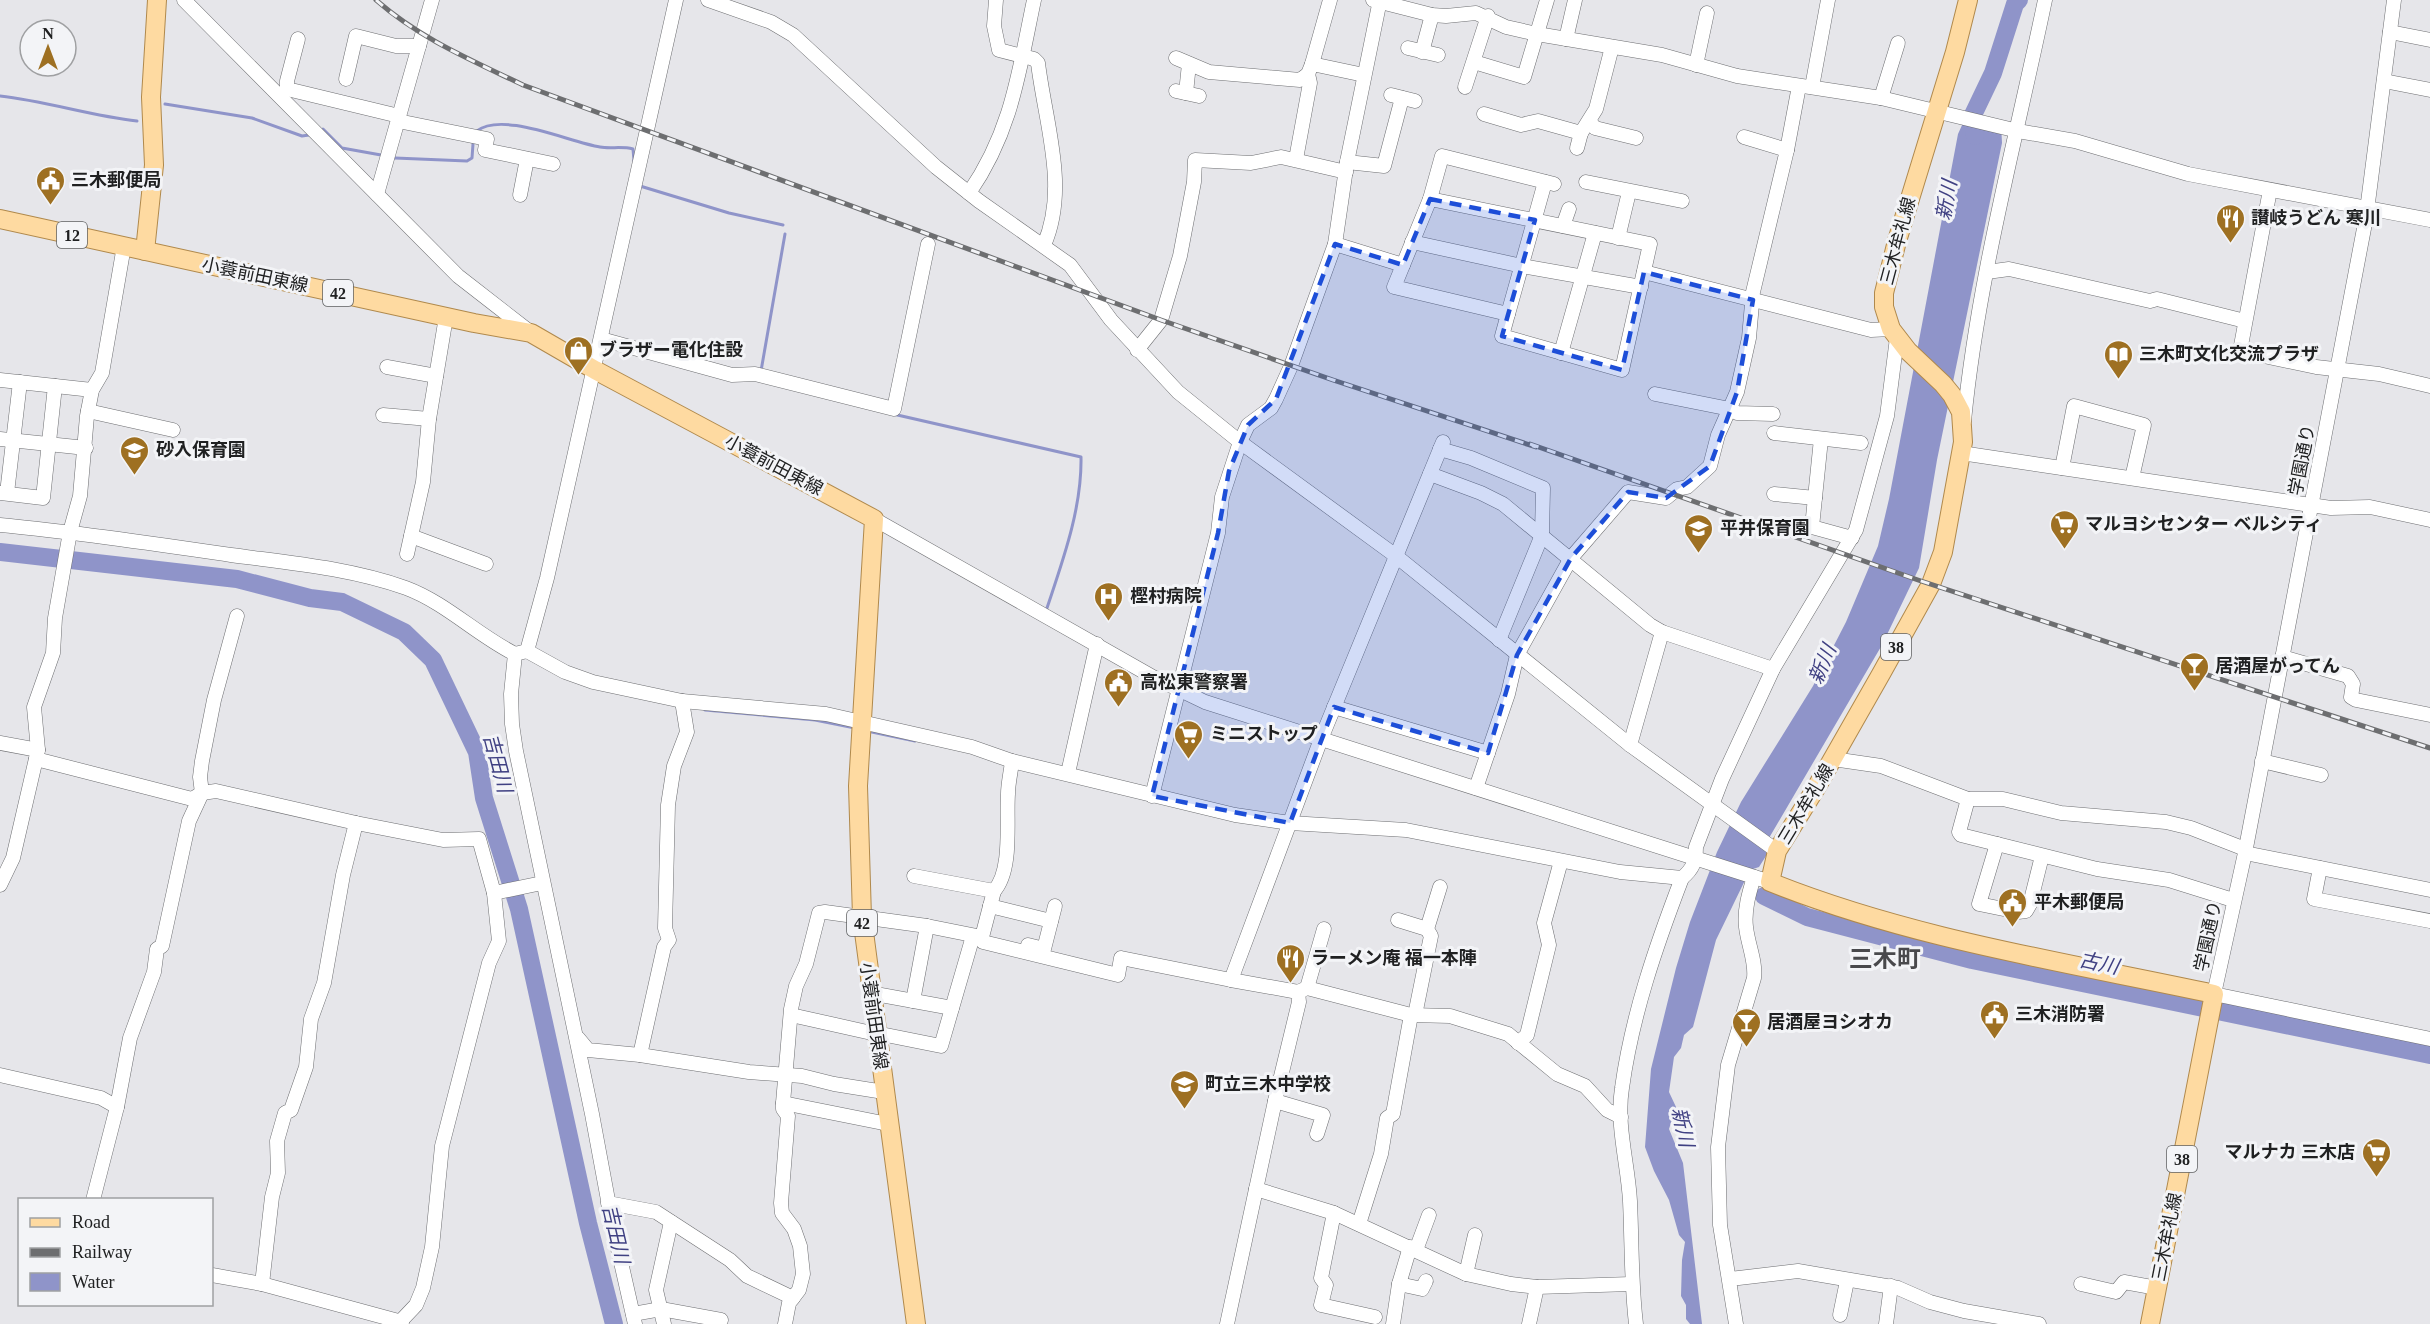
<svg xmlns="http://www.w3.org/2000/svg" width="2430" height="1324" font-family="'Times New Roman','Noto Sans JP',serif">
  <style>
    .water { fill: #8f94c9 }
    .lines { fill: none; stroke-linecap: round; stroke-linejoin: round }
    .stream { stroke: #8f94c9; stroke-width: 3 }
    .river { stroke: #8f94c9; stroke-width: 18 }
    .minor-casing { stroke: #6e6f72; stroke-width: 15 }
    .major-casing { stroke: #b0894c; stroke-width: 20 }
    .minor { stroke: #fff; stroke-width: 14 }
    .major { stroke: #fedaa1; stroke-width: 18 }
    .rail-casing { stroke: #6d6e70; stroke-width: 5 }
    .rail { stroke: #f3f4f7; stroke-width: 3; stroke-dasharray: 9; stroke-linecap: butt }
    .marked { fill: #1d4ed8; fill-opacity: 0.2; stroke: #1d4ed8; stroke-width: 4.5; stroke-dasharray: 12 8; stroke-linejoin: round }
    .labels { text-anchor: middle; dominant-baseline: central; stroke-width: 6; stroke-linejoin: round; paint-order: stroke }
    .shield { fill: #f3f4f7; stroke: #5f6062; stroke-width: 1.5 }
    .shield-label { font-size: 16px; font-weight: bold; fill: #202122 }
    .poi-label { font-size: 18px; font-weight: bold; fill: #202122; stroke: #f3f4f7; text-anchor: start }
    .street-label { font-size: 18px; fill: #202122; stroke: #f3f4f7 }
    .water-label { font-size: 20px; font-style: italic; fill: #404183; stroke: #f3f4f7 }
    .district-label { font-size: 24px; font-weight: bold; fill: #49494c; stroke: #f3f4f7 }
  </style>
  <rect width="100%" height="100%" fill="#e6e6ea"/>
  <path class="water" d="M1963,123L2001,124L2002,143L1937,460L1919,568L1882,645L1769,838L1773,845L1759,867L1750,870L1716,940L1693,1027L1684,1035L1681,1048L1674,1057L1669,1092L1676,1107L1669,1129L1683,1163L1702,1324H1690L1686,1319V1305L1681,1296L1682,1260L1685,1242L1679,1235L1669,1200L1654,1171L1645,1147L1651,1069L1676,968L1690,922L1717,852L1741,802L1813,686L1846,622L1878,546L1889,499L1958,134Z"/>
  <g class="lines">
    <g class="stream">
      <path d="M0,96C46,101 91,116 137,121"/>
      <path d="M165,104L252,118L302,136L309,135"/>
      <path d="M323,129L342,148L381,155"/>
      <path d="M477,131C502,111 569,142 600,147C610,149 622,146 633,149L634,161"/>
      <path d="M395,158L467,161L472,158L473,144"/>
      <path d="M640,186L729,213L783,225"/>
      <path d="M761,371L785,234"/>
      <path d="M893,414L1081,457C1082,508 1063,560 1047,608"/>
      <path d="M705,710L815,720L855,728"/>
      <path d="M867,731L915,741"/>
    </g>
    <g class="river">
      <path d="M1975,136L1972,117L1993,73L2015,4L2019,0"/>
      <path d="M0,552L237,579L310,598L342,602L404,632L433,660L477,752L484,798L519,909L588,1223L614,1324"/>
      <path d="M1764,896L1807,917L1972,960L2430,1055"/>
    </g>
    <defs>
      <g id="minor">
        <path d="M184,0L458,276L530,332"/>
        <path d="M708,0L771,22L793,35L936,167L979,201L1070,265L1111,320L1178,392L1240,442L1396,556L1630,745L1777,851"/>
        <path d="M996,0L994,26L999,50L1034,59L1038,63C1045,122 1069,188 1044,245"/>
        <path d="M1373,0L1432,15L1446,16L1476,13L1506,27L1537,34L1662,55L1737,76L1881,98L2018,131L2075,141L2188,174L2430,220"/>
        <path d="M2394,0L2366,218L2245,853L2214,994L2430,1039"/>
        <path d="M2390,32L2430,40"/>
        <path d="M298,39L287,81V89L399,116"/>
        <path d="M1566,39L1575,0"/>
        <path d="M1408,48L1438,55"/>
        <path d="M1422,52L1432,15"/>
        <path d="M1176,58L1209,72L1300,80L1308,74L1312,64L1364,75"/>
        <path d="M1474,62L1524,77L1547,0"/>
        <path d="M1312,64L1330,0"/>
        <path d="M1696,65L1707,13"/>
        <path d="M346,79L356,36L396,46H419"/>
        <path d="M2384,81L2430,90"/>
        <path d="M1465,87L1488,16"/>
        <path d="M1812,87L1828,0"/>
        <path d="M1176,91L1199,96"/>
        <path d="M1186,93L1189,64"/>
        <path d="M1391,95L1415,101"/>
        <path d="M1881,98L1898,43"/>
        <path d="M1484,114L1521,125L1538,121L1581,133L1596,109L1612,47"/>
        <path d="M398,121L487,139L485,150L553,164"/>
        <path d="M1590,122L1595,128L1636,138"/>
        <path d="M1744,137L1787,150"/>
        <path d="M1577,148L1581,133"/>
        <path d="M1296,159L1310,83L1308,74"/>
        <path d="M1347,162L1384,166L1402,98"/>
        <path d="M1586,182L1682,201"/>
        <path d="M2270,190L2240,351L2316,367L2379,374L2430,386"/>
        <path d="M969,193C1012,131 1019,71 1034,0"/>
        <path d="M377,194L432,0"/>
        <path d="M520,195L527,159"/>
        <path d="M1430,199L1650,244L1622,370L1502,336L1508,314L1394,287Z"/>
        <path d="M1430,199L1442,156L1554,184"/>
        <path d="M1563,226L1569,209"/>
        <path d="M1618,238L1629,192"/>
        <path d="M1412,242L1522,266L1641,287"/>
        <path d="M1335,244L1403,265"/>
        <path d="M1644,272L1871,330L1891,329"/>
        <path d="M1987,272L2009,269L2150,301L2157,299L2245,321"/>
        <path d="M1508,314L1545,182"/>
        <path d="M601,339L732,375L755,374L894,409L928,244"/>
        <path d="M1137,350L1161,320L1180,256L1194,182L1195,160L1251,163L1281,157L1346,172"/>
        <path d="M1561,353L1595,233"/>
        <path d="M387,367L436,376"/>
        <path d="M0,380L92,390"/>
        <path d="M1655,394L1730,409L1737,413L1773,414"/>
        <path d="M88,411L173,430"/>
        <path d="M383,415L429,419"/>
        <path d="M1964,421C1978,278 2016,140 2045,0"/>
        <path d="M1774,433L1861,443"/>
        <path d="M0,439L86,448"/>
        <path d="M1821,439L1812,527L1852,538"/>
        <path d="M1440,449L1471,458L1543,488L1542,535L1499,640"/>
        <path d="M1961,453L2331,508L2370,507L2430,520"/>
        <path d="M2062,468L2074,406L2144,425L2132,478"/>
        <path d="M1430,474L1481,493L1503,504L1650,625L1662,632L1773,669"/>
        <path d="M0,493L43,498L55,386"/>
        <path d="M7,493L20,382"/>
        <path d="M1774,494L1815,498"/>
        <path d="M874,519L1153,677L1205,702L1770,882"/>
        <path d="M0,525C77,532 154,544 231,555C290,563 349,568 406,588C446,603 477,635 515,654"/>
        <path d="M411,536L486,564"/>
        <path d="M407,554L423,482L429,419L446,317"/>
        <path d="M527,651L565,672L593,682L682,701L826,714L972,747L1012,761L1235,815L1290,823L1406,830L1620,872L1682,878C1693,869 1696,861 1696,847L1722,779L1773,669L1856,530L1887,416L1897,338"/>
        <path d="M2282,657L2348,676L2353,684L2351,697L2356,700L2430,715"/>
        <path d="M1334,707L1488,753"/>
        <path d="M0,743L38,750"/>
        <path d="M1630,745L1662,632"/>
        <path d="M36,759L192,799L202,793L216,791L356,823L443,840L479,839L494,893L499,941L489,963L442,1146L432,1247L423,1288L416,1305L398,1324"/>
        <path d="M1833,759L1881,766L1968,799H2003L2061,813L2166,822L2191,828L2245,849"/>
        <path d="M2262,761L2321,775"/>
        <path d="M1068,773L1097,644"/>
        <path d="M1476,788L1508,694L1517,655L1571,558L1628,492L1666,498L1677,489L1687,487L1710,466L1718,435L1737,392L1749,338L1753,292L1787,150L1799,86"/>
        <path d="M1152,796L1218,533L1222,497L1240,442L1248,425L1271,408L1276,399L1291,366L1335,244L1347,162L1380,0"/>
        <path d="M1968,799L1959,832L1961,835L2097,869L2169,880L2233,900"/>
        <path d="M1997,844L1979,904L2018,912L2026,911L2030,904L2042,856"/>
        <path d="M2245,853L2430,890"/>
        <path d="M2320,868L2314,899L2430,921"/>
        <path d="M914,876L994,891L982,937"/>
        <path d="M0,885L13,858L38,750L34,707L53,653L55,618L70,532L80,496L87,416L92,390L102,373L124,246"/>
        <path d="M994,891C1013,870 1006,820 1008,794C1008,783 1011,772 1012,761"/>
        <path d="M494,893L542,883"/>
        <path d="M990,906L1051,921"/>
        <path d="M1398,920L1427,929"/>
        <path d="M1028,945L1044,949L1055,906"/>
        <path d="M1307,988L1324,929"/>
        <path d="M1298,992L1307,988L1411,1015L1450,1016L1508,1034L1557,1074L1585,1086L1607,1110L1621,1117"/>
        <path d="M870,993L952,1008"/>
        <path d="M913,1001L927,926"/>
        <path d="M791,1015L876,1034"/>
        <path d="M1415,1015L1431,936L1427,929L1440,887"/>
        <path d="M876,1033L941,1046L973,936"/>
        <path d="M578,1038L588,1050L640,1055L749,1072L802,1076L834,1084L884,1092"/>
        <path d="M1518,1043L1527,1035L1549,945L1544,923L1561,861"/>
        <path d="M640,1055L664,947L669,940L665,928L668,805L674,766L687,732L682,701"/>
        <path d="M0,1075L101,1098L117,1107"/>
        <path d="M1275,1101L1323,1115L1317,1134"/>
        <path d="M783,1103L888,1124"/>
        <path d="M1256,1189L1334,1213L1466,1274L1511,1284L1537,1287L1631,1284"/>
        <path d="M93,1200L117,1107L130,1038L154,972L157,949L162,946L189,821L202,793L200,777L202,761L214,700L237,616"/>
        <path d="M608,1203L656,1212L730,1260L747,1276L793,1298"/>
        <path d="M1334,1213L1321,1278L1326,1285L1321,1305L1375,1317"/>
        <path d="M1359,1224L1381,1154L1387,1118L1393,1114L1411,1015"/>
        <path d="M1416,1250L1429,1215"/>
        <path d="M1466,1274L1475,1235"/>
        <path d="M212,1275L262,1284L402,1322"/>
        <path d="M1730,1279L1798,1271L1898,1288L1930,1302L1964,1311L2039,1324"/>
        <path d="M262,1284L272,1197L278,1173L277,1141L285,1113L291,1110L306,1067L311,1019L324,983L343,875L356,823"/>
        <path d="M1399,1284L1422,1289L1426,1281"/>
        <path d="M2081,1284L2116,1292L2124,1282L2157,1288"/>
        <path d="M633,1314L661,1309L721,1320"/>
        <path d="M1840,1315L1847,1281"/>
        <path d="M635,1324L613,1227L592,1114L516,751L512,724L511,694L515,654L527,651L547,578L676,0"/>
        <path d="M664,1324L656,1290L671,1222"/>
        <path d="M785,1324L789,1303L799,1290L803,1274L800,1246L794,1229L782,1213L781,1203L788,1116L783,1109V1103L791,1009L796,986L806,964L819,913L825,912L927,926L982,937L983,942L1118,975L1121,958L1231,980"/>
        <path d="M1227,1324L1275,1101L1299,1002L1298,992L1231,980L1321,739L1443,442"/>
        <path d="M1393,1324L1399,1284L1410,1247"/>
        <path d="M1529,1324L1537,1287"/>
        <path d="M1636,1324C1631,1283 1632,1243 1630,1201C1628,1164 1616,1125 1622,1088C1632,1015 1656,946 1682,878"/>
        <path d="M1736,1324L1720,1225L1718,1147L1728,1065L1754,978C1756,961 1748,945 1746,927C1744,910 1749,893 1754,877"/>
        <path d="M1886,1324L1891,1286"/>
      </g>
      <g id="major">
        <path d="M1968,0L1955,52L1897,241L1884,293V307L1891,329L1908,351L1943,384L1952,395L1961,412L1963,442L1943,552L1931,584L1881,674L1816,788L1777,851L1770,882C1912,939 2065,962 2214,994L2150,1324"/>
        <path d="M0,219L474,323L531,333L595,370L874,519L858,786L862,917L916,1324"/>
        <path d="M145,251L154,165L151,97L157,0"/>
      </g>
    </defs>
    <use href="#minor" class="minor-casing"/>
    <use href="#major" class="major-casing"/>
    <use href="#minor" class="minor"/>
    <use href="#major" class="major"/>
    <defs>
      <g id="rail">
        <path d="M376,0C419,38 471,60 523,85L1161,320L1333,380L1536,447"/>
        <path d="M1530,444L1918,580L2430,748"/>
      </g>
    </defs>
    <use href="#rail" class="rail-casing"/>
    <use href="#rail" class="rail"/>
  </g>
  <path class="marked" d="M1430,199L1535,220L1502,336L1622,370L1644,272L1753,300L1737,392L1710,466L1666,498L1628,492L1571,558L1517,655L1488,753L1334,707L1290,823L1152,796L1218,533L1229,471L1248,425L1276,399L1335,244L1403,265Z"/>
  <defs>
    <symbol id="civic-pin" viewBox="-11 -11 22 30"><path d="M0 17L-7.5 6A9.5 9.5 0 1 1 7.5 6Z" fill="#9e7022" stroke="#f3f4f7"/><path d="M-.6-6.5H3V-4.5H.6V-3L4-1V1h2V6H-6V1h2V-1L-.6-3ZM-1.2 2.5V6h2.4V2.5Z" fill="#fff"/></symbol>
    <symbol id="restaurant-pin" viewBox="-11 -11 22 30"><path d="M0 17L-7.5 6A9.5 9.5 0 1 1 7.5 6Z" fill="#9e7022" stroke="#f3f4f7"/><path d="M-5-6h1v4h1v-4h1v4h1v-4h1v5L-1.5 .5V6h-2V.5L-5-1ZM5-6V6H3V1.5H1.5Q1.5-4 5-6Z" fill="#fff"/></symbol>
    <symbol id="shop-pin" viewBox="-11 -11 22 30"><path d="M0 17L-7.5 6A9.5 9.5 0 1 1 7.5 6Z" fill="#9e7022" stroke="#f3f4f7"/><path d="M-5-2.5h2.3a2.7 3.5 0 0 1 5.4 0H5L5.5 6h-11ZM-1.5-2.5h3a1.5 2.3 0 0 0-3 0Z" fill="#fff"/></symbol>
    <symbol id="library-pin" viewBox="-11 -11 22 30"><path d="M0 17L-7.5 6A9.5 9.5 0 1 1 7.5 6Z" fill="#9e7022" stroke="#f3f4f7"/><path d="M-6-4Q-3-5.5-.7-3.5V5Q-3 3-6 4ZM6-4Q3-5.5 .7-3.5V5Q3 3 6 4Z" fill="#fff"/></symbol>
    <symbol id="school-pin" viewBox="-11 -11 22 30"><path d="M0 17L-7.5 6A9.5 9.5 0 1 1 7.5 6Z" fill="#9e7022" stroke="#f3f4f7"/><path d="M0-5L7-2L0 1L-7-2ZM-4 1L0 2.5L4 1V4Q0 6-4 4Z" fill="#fff"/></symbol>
    <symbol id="supermarket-pin" viewBox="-11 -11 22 30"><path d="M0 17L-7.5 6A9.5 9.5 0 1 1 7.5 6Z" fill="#9e7022" stroke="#f3f4f7"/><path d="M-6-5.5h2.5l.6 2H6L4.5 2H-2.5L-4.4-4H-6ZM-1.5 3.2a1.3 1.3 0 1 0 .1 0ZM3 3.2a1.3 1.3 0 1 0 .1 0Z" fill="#fff"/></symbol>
    <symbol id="hospital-pin" viewBox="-11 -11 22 30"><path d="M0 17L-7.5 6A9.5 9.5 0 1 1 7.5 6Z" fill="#9e7022" stroke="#f3f4f7"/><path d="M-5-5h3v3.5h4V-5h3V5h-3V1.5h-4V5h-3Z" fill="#fff"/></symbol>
    <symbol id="bar-pin" viewBox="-11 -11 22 30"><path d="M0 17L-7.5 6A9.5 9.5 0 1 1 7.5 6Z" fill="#9e7022" stroke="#f3f4f7"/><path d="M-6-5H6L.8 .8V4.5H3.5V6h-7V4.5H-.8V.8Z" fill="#fff"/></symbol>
  </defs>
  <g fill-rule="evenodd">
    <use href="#civic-pin" x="34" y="164" width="33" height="45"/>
    <use href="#restaurant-pin" x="2214" y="202" width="33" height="45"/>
    <use href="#shop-pin" x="562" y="334" width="33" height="45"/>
    <use href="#library-pin" x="2102" y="338" width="33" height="45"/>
    <use href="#school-pin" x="118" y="434" width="33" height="45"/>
    <use href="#supermarket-pin" x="2048" y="508" width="33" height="45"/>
    <use href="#school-pin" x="1682" y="512" width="33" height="45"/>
    <use href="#hospital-pin" x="1092" y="580" width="33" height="45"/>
    <use href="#bar-pin" x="2178" y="650" width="33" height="45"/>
    <use href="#civic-pin" x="1102" y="666" width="33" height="45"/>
    <use href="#supermarket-pin" x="1172" y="718" width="33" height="45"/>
    <use href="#civic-pin" x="1996" y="886" width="33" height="45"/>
    <use href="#restaurant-pin" x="1274" y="942" width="33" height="45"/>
    <use href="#civic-pin" x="1978" y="998" width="33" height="45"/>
    <use href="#bar-pin" x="1730" y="1006" width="33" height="45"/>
    <use href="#school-pin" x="1168" y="1068" width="33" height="45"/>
    <use href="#supermarket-pin" x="2360" y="1136" width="33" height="45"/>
  </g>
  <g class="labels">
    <g class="shield">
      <rect x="57" y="222" width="30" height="26" rx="4.5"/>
      <rect x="323" y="280" width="30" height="26" rx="4.5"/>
      <rect x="1881" y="634" width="30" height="26" rx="4.5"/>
      <rect x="847" y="910" width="30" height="26" rx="4.5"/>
      <rect x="2167" y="1146" width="30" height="26" rx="4.5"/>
    </g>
    <g class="shield-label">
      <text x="72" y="235">12</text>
      <text x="338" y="293">42</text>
      <text x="1896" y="647">38</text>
      <text x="862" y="923">42</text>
      <text x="2182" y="1159">38</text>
    </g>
    <g class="poi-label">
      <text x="71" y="180">三木郵便局</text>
      <text x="2251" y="218">讃岐うどん 寒川</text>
      <text x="599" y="350">ブラザー電化住設</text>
      <text x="2139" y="354">三木町文化交流プラザ</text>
      <text x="156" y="450">砂入保育園</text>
      <text x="2085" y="524">マルヨシセンター ベルシティ</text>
      <text x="1720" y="528">平井保育園</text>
      <text x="1130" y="596">樫村病院</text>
      <text x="2215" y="666">居酒屋がってん</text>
      <text x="1140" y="682">高松東警察署</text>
      <text x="1210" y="734">ミニストップ</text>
      <text x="2034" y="902">平木郵便局</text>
      <text x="1311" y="958">ラーメン庵 福一本陣</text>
      <text x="2015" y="1014">三木消防署</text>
      <text x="1767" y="1022">居酒屋ヨシオカ</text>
      <text x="1205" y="1084">町立三木中学校</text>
      <text x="2355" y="1152" text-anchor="end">マルナカ 三木店</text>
    </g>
    <g class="street-label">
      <text transform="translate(1898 241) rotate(-75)">三木牟礼線</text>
      <text transform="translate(255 275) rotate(12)">小蓑前田東線</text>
      <text transform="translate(2302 460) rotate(-79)">学園通り</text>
      <text transform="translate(774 465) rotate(28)">小蓑前田東線</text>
      <text transform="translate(1806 804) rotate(-59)">三木牟礼線</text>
      <text transform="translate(2208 936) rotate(-78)">学園通り</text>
      <text transform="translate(874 1016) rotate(82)">小蓑前田東線</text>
      <text transform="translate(2167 1237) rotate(-79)">三木牟礼線</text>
    </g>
    <g class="water-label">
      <text transform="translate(1946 200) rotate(-80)">新川</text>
      <text transform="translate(1822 664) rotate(-67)">新川</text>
      <text transform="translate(498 763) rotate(75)">吉田川</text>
      <text transform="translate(2099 963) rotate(12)">古川</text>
      <text transform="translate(1683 1127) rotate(78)">新川</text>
      <text transform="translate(616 1234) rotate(77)">吉田川</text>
    </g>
    <g class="district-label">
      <text x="1885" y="959">三木町</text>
    </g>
  </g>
  <rect x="18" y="1198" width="195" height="108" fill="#f3f4f7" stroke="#9fa0a2" stroke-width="1.5"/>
  <rect x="30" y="1218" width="30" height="9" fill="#fedaa1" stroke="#9fa0a2" stroke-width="1.5"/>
  <text x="72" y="1228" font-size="18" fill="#202122">Road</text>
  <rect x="30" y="1248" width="30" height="9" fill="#6d6e70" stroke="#9fa0a2" stroke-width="1.5"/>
  <text x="72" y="1258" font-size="18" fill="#202122">Railway</text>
  <rect x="30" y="1273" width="30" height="18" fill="#8f94c9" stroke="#9fa0a2" stroke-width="1.5"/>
  <text x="72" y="1288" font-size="18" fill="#202122">Water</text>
  <g transform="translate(48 48)"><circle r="28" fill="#f3f4f7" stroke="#9fa0a2" stroke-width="1.5"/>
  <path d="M0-4.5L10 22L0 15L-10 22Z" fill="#9e7022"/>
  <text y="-9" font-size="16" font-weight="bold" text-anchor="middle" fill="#202122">N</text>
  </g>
</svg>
